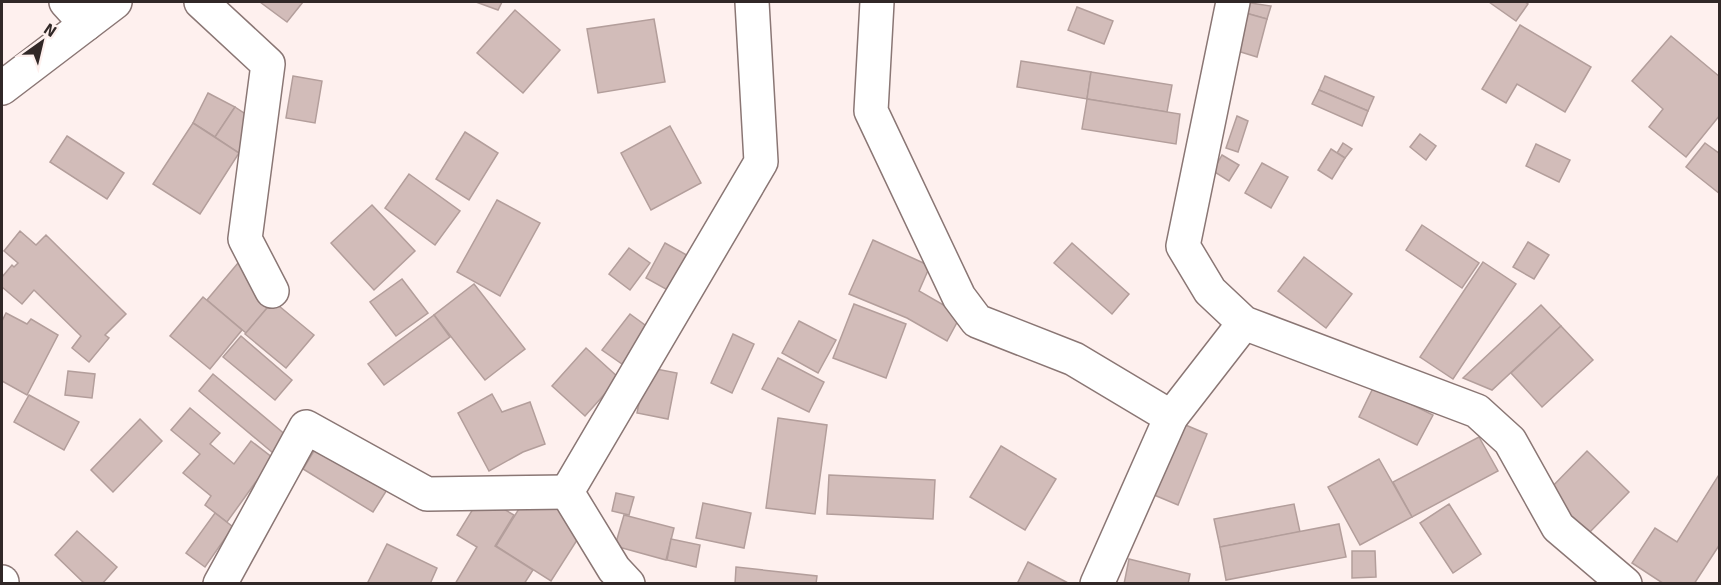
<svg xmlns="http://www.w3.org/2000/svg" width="1721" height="585" font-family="Signika,sans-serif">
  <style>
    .building { fill: #d2bcb9; stroke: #b39e9b; stroke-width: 1.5 }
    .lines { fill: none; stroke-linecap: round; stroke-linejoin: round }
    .minor-casing { stroke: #8a7674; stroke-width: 36 }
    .major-casing { stroke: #8a7674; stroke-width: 36 }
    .minor { stroke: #fff; stroke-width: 33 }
    .major { stroke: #fff; stroke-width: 33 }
  </style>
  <rect width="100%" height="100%" fill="#fef0ee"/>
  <g class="building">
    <path d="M260,2H303L287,22Z"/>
    <path d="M476,2H502L498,10Z"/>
    <path d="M1244,2L1271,6L1267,19L1242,12Z"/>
    <path d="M1489,2H1525L1528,4L1516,21Z"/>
    <path d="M1077,7L1113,21L1104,44L1068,30Z"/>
    <path d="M515,10L560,50L523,93L477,53Z"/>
    <path d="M1242,12L1267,19L1257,57L1231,49Z"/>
    <path d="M654,19L665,82L598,93L587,29Z"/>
    <path d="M1520,25L1591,67L1565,112L1517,84L1506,103L1482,89Z"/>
    <path d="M1671,36L1720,77V115L1686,157L1649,127L1663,109L1632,81Z"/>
    <path d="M1021,61L1091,72L1087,99L1017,87Z"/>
    <path d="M1091,72L1172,85L1167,112L1087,99Z"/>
    <path d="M293,76L322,81L315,123L286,118Z"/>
    <path d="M1325,76L1374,97L1368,111L1319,90Z"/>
    <path d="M1319,90L1368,111L1362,126L1312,104Z"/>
    <path d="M208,93L235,107L215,137L193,123Z"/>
    <path d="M1087,99L1180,114L1176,144L1082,129Z"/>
    <path d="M235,107L259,123L239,153L215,137Z"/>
    <path d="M1237,116L1248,121L1238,152L1226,148Z"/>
    <path d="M193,123L239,153L200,214L153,184Z"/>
    <path d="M670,126L701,183L651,210L621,153Z"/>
    <path d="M465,132L498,153L469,200L436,179Z"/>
    <path d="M1420,134L1436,146L1426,160L1410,147Z"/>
    <path d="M67,136L124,173L107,199L50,162Z"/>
    <path d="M1343,143L1352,149L1345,158L1337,153Z"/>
    <path d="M1705,143L1720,154V194L1686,167Z"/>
    <path d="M1536,144L1570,160L1559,182L1526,166Z"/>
    <path d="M1331,149L1345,158L1332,179L1318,170Z"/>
    <path d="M1222,155L1239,165L1229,181L1213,171Z"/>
    <path d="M1262,163L1288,177L1271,208L1245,193Z"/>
    <path d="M409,174L460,211L435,245L385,208Z"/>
    <path d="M497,200L540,223L500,296L457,272Z"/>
    <path d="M372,205L415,251L374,290L331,243Z"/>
    <path d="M1422,225L1479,263L1462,288L1406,250Z"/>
    <path d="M20,231L36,245L46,235L126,314L105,335L109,338L89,362L72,348L81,336L34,290L22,304L2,287V277L12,265L14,267L18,263L4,251Z"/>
    <path d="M873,240L930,266L919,291L961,315L947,341L907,318L849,294Z"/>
    <path d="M1528,242L1549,255L1534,279L1513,267Z"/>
    <path d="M665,243L692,258L673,293L646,278Z"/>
    <path d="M1072,243L1129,294L1112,314L1054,263Z"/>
    <path d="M629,248L650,263L630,290L609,274Z"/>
    <path d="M1304,257L1352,294L1326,328L1278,291Z"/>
    <path d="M1483,262L1516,284L1453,379L1420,357Z"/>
    <path d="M238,263L277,296L246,333L207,300Z"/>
    <path d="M402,279L428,313L396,336L370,302Z"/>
    <path d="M474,284L525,349L485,380L434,315Z"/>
    <path d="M203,297L242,330L210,369L170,336Z"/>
    <path d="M273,301L314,335L286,368L245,334Z"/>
    <path d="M854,304L906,324L886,378L833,358Z"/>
    <path d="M1541,305L1561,326L1492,390L1463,378Z"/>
    <path d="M6,313L27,324L31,319L58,335L27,395L2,381V321Z"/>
    <path d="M630,314L649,328L622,364L602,350Z"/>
    <path d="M434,315L450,337L384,385L368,364Z"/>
    <path d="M799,321L836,340L818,373L782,353Z"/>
    <path d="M1561,326L1593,360L1542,407L1511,373Z"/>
    <path d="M733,334L754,344L732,393L711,383Z"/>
    <path d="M241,336L292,380L275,400L223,357Z"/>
    <path d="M586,348L619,378L585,416L552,386Z"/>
    <path d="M778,358L824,382L809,412L762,389Z"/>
    <path d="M646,367L677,373L668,419L637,413Z"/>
    <path d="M68,371L95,374L92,398L65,395Z"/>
    <path d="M213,374L287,436L273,453L199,391Z"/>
    <path d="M1374,386L1433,415L1417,445L1359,417Z"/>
    <path d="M492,394L502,412L530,402L545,444L523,452L489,471L458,413Z"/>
    <path d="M29,395L79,422L64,450L14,422Z"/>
    <path d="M190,408L220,433L210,444L234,464L251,441L273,458L227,522L205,505L211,496L183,473L200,454L171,430Z"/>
    <path d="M778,418L827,425L815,514L766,508Z"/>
    <path d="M140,419L162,441L113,492L91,470Z"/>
    <path d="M1176,421L1207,434L1178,505L1147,492Z"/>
    <path d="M1479,437L1498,471L1412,517L1393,482Z"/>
    <path d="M320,441L390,485L373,512L303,469Z"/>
    <path d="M1001,446L1056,479L1025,530L970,497Z"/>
    <path d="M1587,451L1629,492L1587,535L1545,494Z"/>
    <path d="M1379,459L1412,517L1360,545L1328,487Z"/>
    <path d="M1720,473V544L1694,584H1664L1632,563L1655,528L1677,542Z"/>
    <path d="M829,475L935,480L933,519L827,514Z"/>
    <path d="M530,491L586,526L551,581L496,546Z"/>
    <path d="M616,493L634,497L629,515L612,511Z"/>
    <path d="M481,496L514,515L495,546L533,570L524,584H455L477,547L457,535Z"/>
    <path d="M703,503L751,513L744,548L696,538Z"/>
    <path d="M1294,504L1300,532L1220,547L1214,519Z"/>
    <path d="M1449,504L1481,554L1453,573L1420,523Z"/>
    <path d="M215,513L233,527L205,567L186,553Z"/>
    <path d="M624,515L674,528L666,560L615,546Z"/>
    <path d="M1339,524L1346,557L1226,580L1220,547Z"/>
    <path d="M77,531L117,567L102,584H85L55,555Z"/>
    <path d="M671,539L700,545L696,567L667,560Z"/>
    <path d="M387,544L437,568L430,584H367Z"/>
    <path d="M1352,551H1375L1376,577L1352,578Z"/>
    <path d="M1129,559L1190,574L1188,584H1124Z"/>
    <path d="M1028,562L1070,584H1017Z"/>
    <path d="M736,567L817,576L816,584H735Z"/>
  </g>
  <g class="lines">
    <defs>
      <g id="minor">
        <path d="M66,2L86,24"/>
        <path d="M201,2L268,64L245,239L272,291"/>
        <path d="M877,2L871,111L959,297L977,321L1074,359L1171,417"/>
        <path d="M1233,2L1183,246L1210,291L1244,323L1477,411L1510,441L1558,527L1625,584"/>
        <path d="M2,582V584"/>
        <path d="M220,584L306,427L427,494L567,492"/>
        <path d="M628,584L614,569L567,492L761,162L752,2"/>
        <path d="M1097,584L1171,417L1244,323"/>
      </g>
      <path id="major" d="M2,88L115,2"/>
    </defs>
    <use href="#minor" class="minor-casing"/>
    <use href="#major" class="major-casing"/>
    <use href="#minor" class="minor"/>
    <use href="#major" class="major"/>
  </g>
  <rect width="1721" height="585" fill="none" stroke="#312827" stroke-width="6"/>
  <g transform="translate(42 42) rotate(34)" stroke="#fef0ee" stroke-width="4.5" paint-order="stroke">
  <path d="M0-4.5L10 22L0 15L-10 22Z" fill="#312827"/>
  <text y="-9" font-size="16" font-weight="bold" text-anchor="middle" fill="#312827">N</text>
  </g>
</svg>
